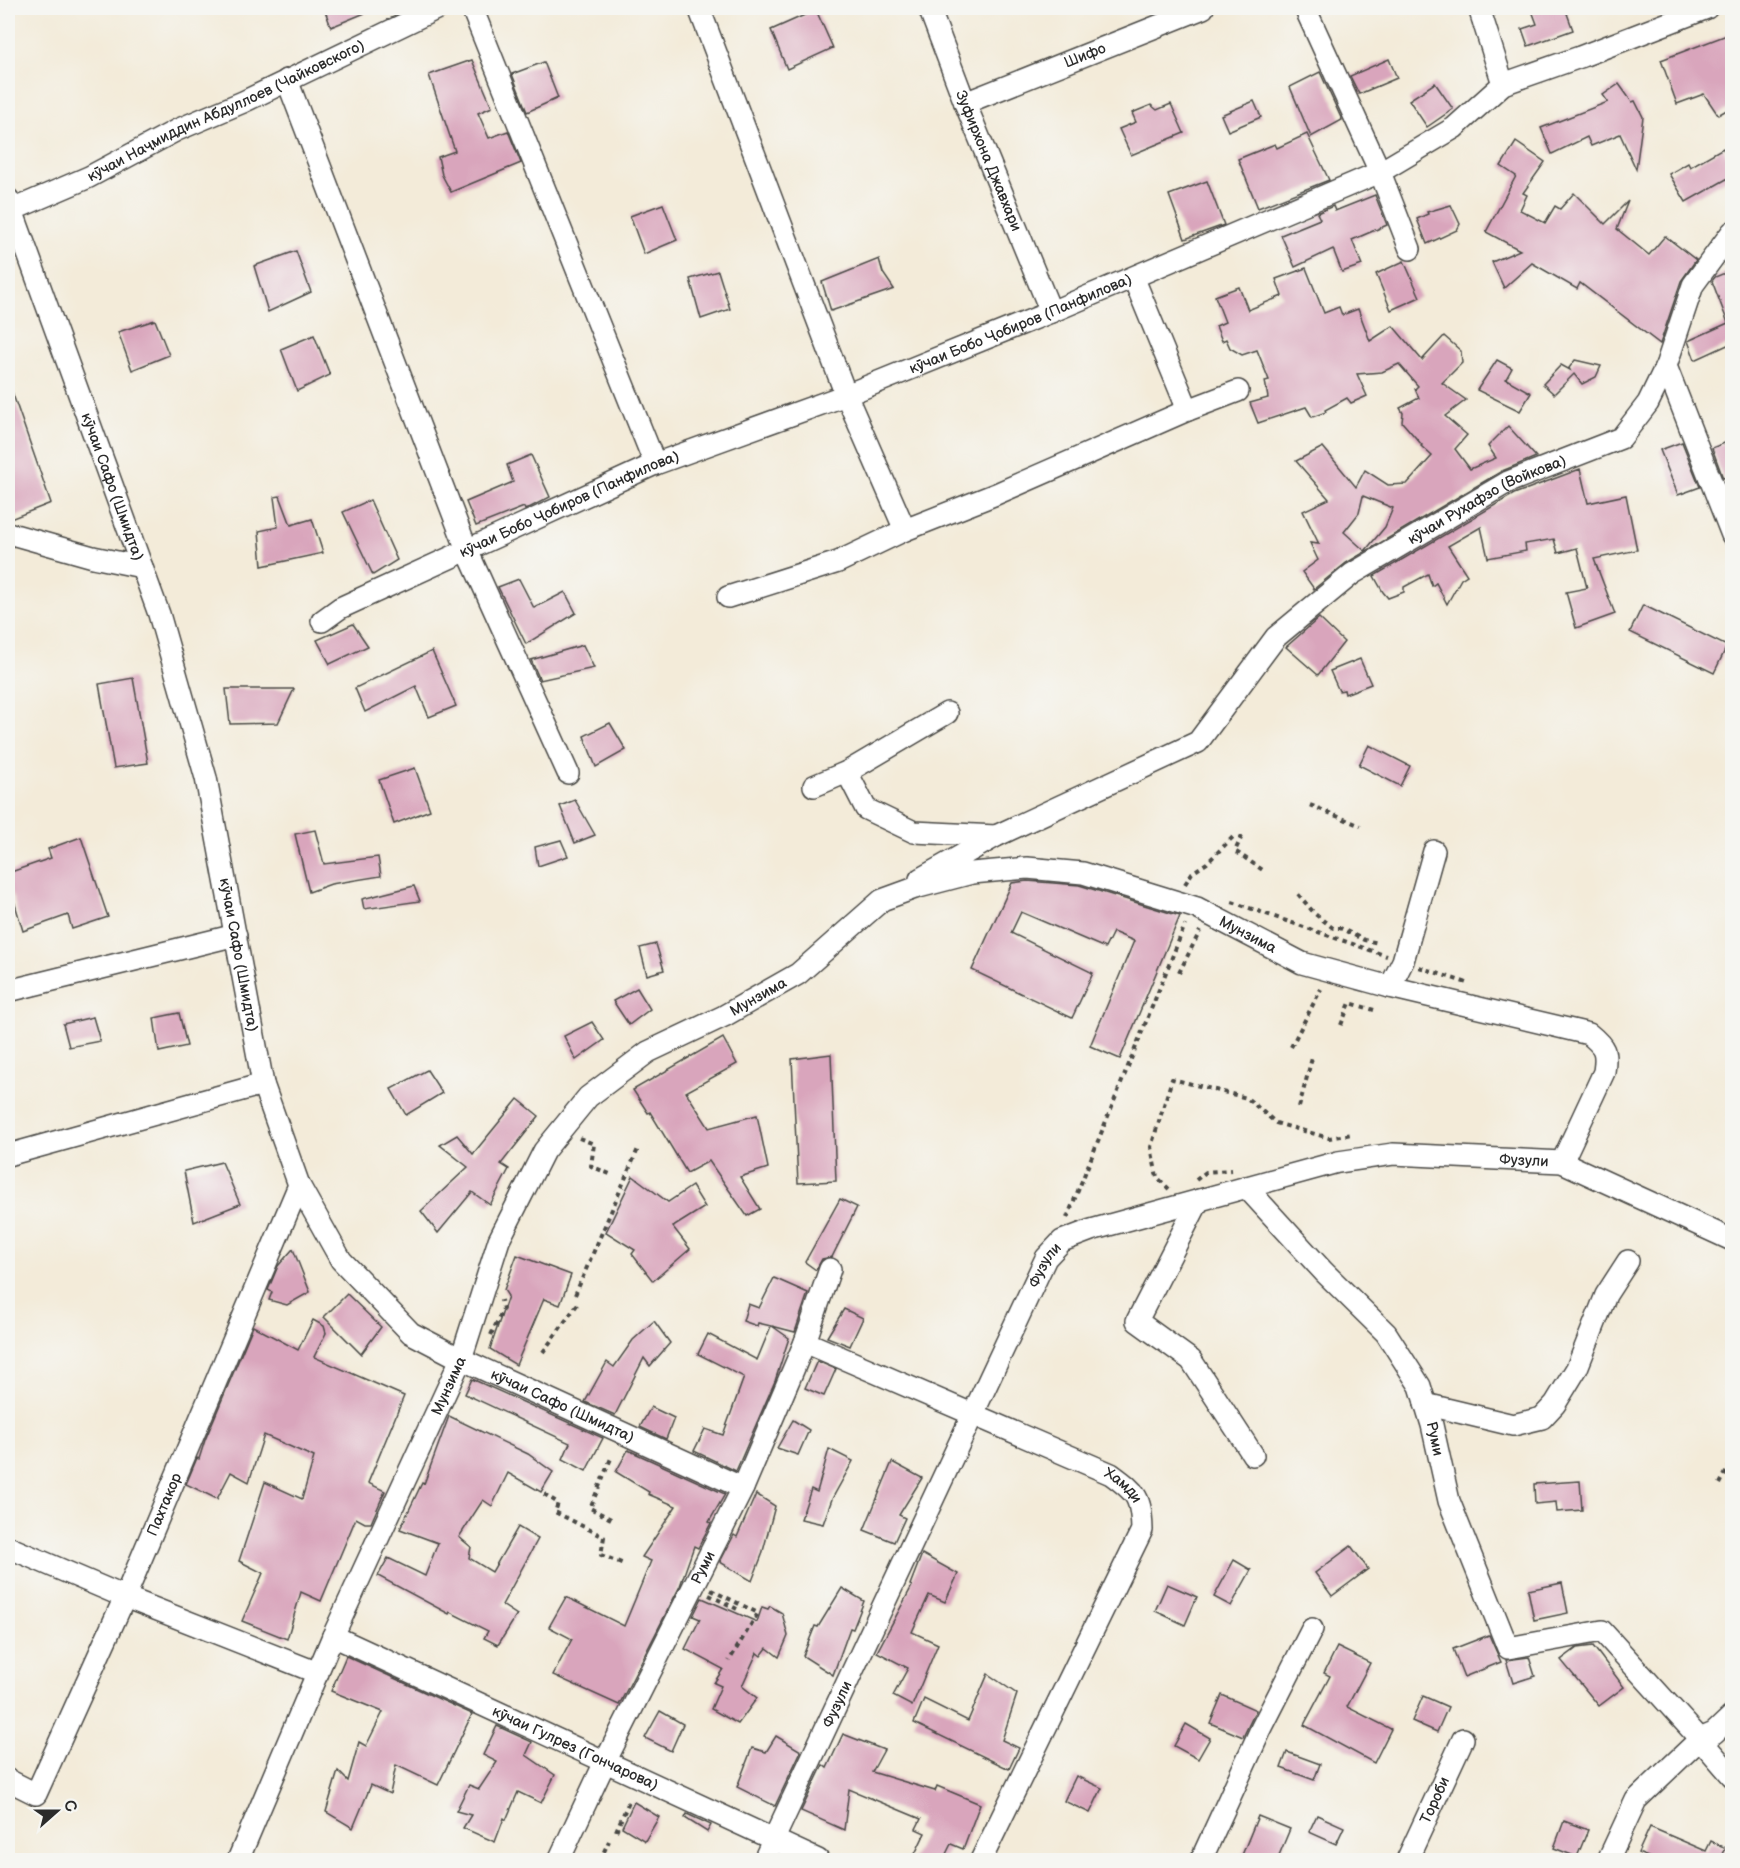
<svg xmlns="http://www.w3.org/2000/svg" width="1740" height="1868" font-family="'Balsamiq Sans',sans-serif">
  <style>
    .building { fill: #d9a5bc; fill-rule: evenodd }
    .lines { fill: none; stroke-linecap: round; stroke-linejoin: round }
    .minor-casing { stroke: #494845; stroke-width: 24 }
    .path { stroke: #494845; stroke-width: 4; stroke-dasharray: 4.5 4.5; stroke-linecap: butt }
    .minor { stroke: #fff; stroke-width: 21 }
    .labels { text-anchor: middle; dominant-baseline: central; stroke-width: 5; stroke-linejoin: round; paint-order: stroke }
    .street-label { font-size: 15px; fill: #2b2b2b; stroke: #f6f6f2 }
  </style>
  <rect width="100%" height="100%" fill="#f6f6f2"/>
  <filter id="ink" filterUnits="userSpaceOnUse"><feTurbulence type="fractalNoise" baseFrequency=".0167" numOctaves="2"/><feDisplacementMap in="SourceGraphic" scale="12" xChannelSelector="R" yChannelSelector="G"/><feConvolveMatrix kernelMatrix="1 2 1 2 8 2 1 2 1" color-interpolation-filters="sRGB"/></filter>
  <filter id="wash" filterUnits="userSpaceOnUse"><feTurbulence type="fractalNoise" baseFrequency=".008" numOctaves="4" result="noise"/><feDisplacementMap in="SourceGraphic" scale="24" xChannelSelector="R" yChannelSelector="G"/><feGaussianBlur stdDeviation="1.35" result="paint"/><feColorMatrix in="noise" values="0 0 0 0 0 0 0 0 0 0 0 0 0 0 0 0 0 1.4 0 .05"/><feComposite in="paint" operator="in"/></filter>
  <g filter="url(#wash)">
    <rect width="100%" height="100%" fill="#f3ebd9"/>
    <g id="blocks">
      <g class="building">
        <path d="M324,8H377L331,27Z"/>
        <path d="M1531,8H1565L1573,30L1528,46L1522,29L1537,24Z"/>
        <path d="M816,10L833,48L787,69L771,30Z"/>
        <path d="M1732,33V107L1718,115L1704,94L1677,104L1661,60Z"/>
        <path d="M1389,59L1397,78L1359,94L1350,76Z"/>
        <path d="M472,60L492,107L478,113L489,138L508,131L521,163L451,192L442,175L438,157L455,151L429,75Z"/>
        <path d="M544,62L558,98L527,112L512,74Z"/>
        <path d="M1320,72L1342,120L1311,137L1290,87Z"/>
        <path d="M1435,83L1453,109L1427,127L1409,100Z"/>
        <path d="M1619,84L1632,102L1635,101L1643,117L1636,169L1620,134L1591,146L1587,137L1552,154L1541,128L1608,102L1603,95Z"/>
        <path d="M1254,101L1261,117L1228,131L1221,115Z"/>
        <path d="M1171,104L1184,133L1131,155L1119,129L1136,122L1132,113L1151,105L1157,110Z"/>
        <path d="M1307,134L1329,180L1258,208L1238,159L1275,144L1277,148Z"/>
        <path d="M1516,142L1545,162L1523,193L1527,195L1520,210L1545,223L1555,206L1560,209L1574,193L1605,224L1628,201L1617,229L1649,255L1665,236L1696,260L1681,281L1660,344L1580,283L1577,289L1532,263L1504,288L1492,262L1520,250L1486,232L1516,176L1501,166Z"/>
        <path d="M1723,148L1732,166V176L1686,202L1669,174L1688,163L1690,167Z"/>
        <path d="M1207,181L1224,225L1185,239L1169,195Z"/>
        <path d="M1375,195L1387,225L1352,240L1362,265L1342,272L1333,249L1295,267L1281,235L1320,219L1317,213L1333,206L1335,211Z"/>
        <path d="M663,204L677,240L644,254L630,216Z"/>
        <path d="M1451,205L1460,224L1457,230L1427,244L1417,219L1428,214L1427,212Z"/>
        <path d="M296,251L311,292L268,312L254,266Z"/>
        <path d="M879,259L883,273L894,289L831,311L822,282Z"/>
        <path d="M1404,261L1420,297L1391,310L1376,274Z"/>
        <path d="M1306,268L1324,313L1339,307L1342,315L1358,309L1370,341L1393,326L1422,360L1444,336L1461,351L1462,363L1442,383L1466,400L1445,416L1467,435L1455,449L1470,469L1496,458L1488,446L1508,426L1536,457L1502,471L1346,563L1314,589L1302,572L1318,560L1310,543L1319,544L1303,511L1329,499L1296,461L1323,447L1356,487L1365,470L1388,485L1407,484L1432,456L1421,446L1422,445L1402,422L1403,413L1400,408L1419,398L1415,389L1418,386L1399,364L1382,372L1357,374L1367,396L1351,403L1347,398L1325,410L1326,412L1312,417L1306,407L1258,423L1250,403L1268,398L1265,381L1269,380L1257,350L1242,355L1230,348L1226,339L1222,341L1216,326L1225,322L1215,296L1239,287L1248,310L1282,296L1276,279ZM1363,496L1393,508L1385,527L1365,551L1344,532L1359,513Z"/>
        <path d="M1732,270V343L1695,360L1688,341L1728,323L1712,281L1715,277Z"/>
        <path d="M718,271L730,309L701,319L690,279Z"/>
        <path d="M155,320L169,355L132,370L118,332Z"/>
        <path d="M314,335L330,375L297,391L281,349Z"/>
        <path d="M1497,360L1512,368L1506,379L1531,393L1520,411L1477,390Z"/>
        <path d="M1575,360L1601,366L1596,377L1582,384L1574,374L1554,394L1543,384L1561,365L1570,370L1569,368Z"/>
        <path d="M8,386H10L51,503L8,520Z"/>
        <path d="M1732,440V475L1723,478L1712,448Z"/>
        <path d="M1682,442L1700,487L1678,495L1660,450Z"/>
        <path d="M531,455L550,497L525,510L524,507L476,526L466,502L513,482L507,465Z"/>
        <path d="M1580,469L1588,503L1626,495L1637,550L1594,559L1615,614L1576,628L1566,592L1587,588L1577,548L1558,553L1554,539L1525,544L1526,551L1488,558L1481,527L1448,546L1467,575L1461,579L1447,604L1436,583L1432,586L1428,574L1404,587V592L1388,598L1383,592L1374,576L1514,494Z"/>
        <path d="M280,496L291,525L312,519L323,553L262,566L259,531L278,527L274,497Z"/>
        <path d="M370,500L397,560L373,575L343,512Z"/>
        <path d="M519,579L534,608L565,592L576,613L526,644L498,587Z"/>
        <path d="M1643,605L1727,646L1714,673L1630,632Z"/>
        <path d="M1319,618L1344,642L1318,675L1286,647Z"/>
        <path d="M353,624L368,646L330,664L317,640Z"/>
        <path d="M583,645L594,668L540,680L531,660Z"/>
        <path d="M432,651L456,706L429,717L416,686L365,712L355,688Z"/>
        <path d="M1360,659L1371,684L1345,694L1344,690L1339,691L1330,671Z"/>
        <path d="M133,678L148,763L114,768L99,684Z"/>
        <path d="M226,689H294L278,723L230,724Z"/>
        <path d="M610,723L626,750L596,767L584,736Z"/>
        <path d="M1369,745L1410,766L1400,786L1359,765Z"/>
        <path d="M415,768L430,810L394,824L379,780Z"/>
        <path d="M575,800L595,835L575,843L560,806Z"/>
        <path d="M315,830L324,864L378,857L381,876L331,884L309,892L295,834Z"/>
        <path d="M81,837L108,917L72,929L68,915L23,931L8,881V873L51,858L48,849Z"/>
        <path d="M561,840L568,856L538,866L535,847Z"/>
        <path d="M1027,881L1079,885L1180,916L1120,1059L1090,1046L1134,941L1113,932L1105,948L1021,912L1011,933L1093,973L1072,1018L972,970L1012,883Z"/>
        <path d="M414,886L420,901L364,909L362,899Z"/>
        <path d="M656,944L664,970L647,975L640,948Z"/>
        <path d="M637,988L650,1009L629,1025L613,1001Z"/>
        <path d="M179,1013L187,1046L159,1052L154,1018Z"/>
        <path d="M93,1017L100,1041L69,1047L63,1024Z"/>
        <path d="M592,1022L604,1040L576,1060L564,1036Z"/>
        <path d="M723,1038L737,1064L686,1092L709,1128L757,1115L768,1168L740,1177L760,1209L747,1216L709,1161L687,1173L650,1112L648,1113L633,1090Z"/>
        <path d="M831,1054L836,1181L798,1183L792,1059Z"/>
        <path d="M427,1070L442,1093L406,1115L391,1089Z"/>
        <path d="M518,1099L539,1116L501,1164L509,1169L490,1205L472,1192L438,1233L421,1211L468,1167L440,1145L457,1135L473,1154Z"/>
        <path d="M222,1162L240,1204L194,1222L184,1171Z"/>
        <path d="M633,1176L668,1202L692,1186L705,1207L673,1227L690,1249L653,1281L632,1254L635,1250L606,1232Z"/>
        <path d="M840,1199L857,1207L832,1257L822,1259L816,1270L805,1262Z"/>
        <path d="M293,1249L310,1292L287,1305L269,1300L272,1292L268,1290L278,1266Z"/>
        <path d="M517,1255L571,1275L560,1305L544,1299L516,1365L490,1349L508,1296L504,1290Z"/>
        <path d="M774,1278L808,1293L795,1332L772,1326L789,1338L775,1381L736,1471L694,1451L705,1429L723,1435L744,1377L698,1354L708,1334L757,1360L771,1326L758,1323L757,1326L743,1321L748,1304L759,1308Z"/>
        <path d="M347,1294L381,1327L361,1354L324,1317Z"/>
        <path d="M844,1309L863,1318L850,1346L827,1337Z"/>
        <path d="M313,1320L324,1326L326,1333L314,1357L404,1396L368,1483L385,1491L371,1523H365L356,1518L321,1601L301,1592L287,1639L242,1621L263,1573L239,1561L265,1482L302,1499L314,1457L264,1435L249,1482L231,1472L217,1499L186,1484L197,1458L199,1459L205,1440L253,1326L298,1350Z"/>
        <path d="M654,1321L670,1343L650,1366L644,1358L615,1415L585,1402L607,1362L614,1367L633,1340Z"/>
        <path d="M817,1361L836,1369L824,1396L805,1388Z"/>
        <path d="M472,1379L603,1438L586,1471L563,1459L570,1443L465,1394Z"/>
        <path d="M651,1407L674,1418L666,1439L640,1427Z"/>
        <path d="M449,1416L528,1454L553,1472L541,1492L508,1473L492,1506L483,1500L459,1537L471,1547L469,1558L492,1572L518,1527L538,1539L502,1605L517,1615L498,1645L484,1638L488,1631L450,1612L449,1614L378,1576L388,1558L425,1576L438,1543L400,1529L422,1483L424,1484Z"/>
        <path d="M793,1420L809,1430L798,1455L777,1448Z"/>
        <path d="M829,1449L853,1461L832,1499L823,1524L801,1519L811,1489L817,1492Z"/>
        <path d="M628,1450L725,1494L709,1522L711,1523L698,1548L694,1546L680,1586L619,1705L553,1675L572,1639L549,1627L566,1597L624,1626L651,1561L642,1557L676,1506L648,1494L649,1492L616,1472Z"/>
        <path d="M892,1462L922,1478L899,1515L905,1518L894,1542L864,1530Z"/>
        <path d="M1580,1481L1582,1510L1557,1512L1556,1502L1535,1504L1534,1484Z"/>
        <path d="M756,1494L775,1506L762,1555L752,1581L720,1562L734,1535L737,1537Z"/>
        <path d="M1351,1546L1368,1569L1332,1596L1315,1573Z"/>
        <path d="M922,1554L958,1574L945,1602L929,1595L912,1632L938,1644L912,1706L893,1696L908,1668L877,1652L912,1586L910,1585Z"/>
        <path d="M1234,1560L1251,1570L1231,1606L1214,1597Z"/>
        <path d="M1562,1583L1568,1613L1534,1620L1528,1590Z"/>
        <path d="M1167,1584L1197,1597L1185,1625L1155,1611Z"/>
        <path d="M842,1588L864,1601L853,1629L850,1628L833,1675L803,1656L815,1626L818,1627Z"/>
        <path d="M702,1598L757,1622L762,1607L768,1609L770,1606L782,1613L788,1636L779,1657L767,1648L761,1656L757,1653L742,1686L757,1698L738,1724L711,1709L721,1686L714,1683L723,1669L685,1649L700,1619L693,1616Z"/>
        <path d="M1489,1635L1501,1662L1464,1677L1453,1649Z"/>
        <path d="M1593,1646L1624,1687L1599,1706L1561,1660L1577,1648Z"/>
        <path d="M1337,1647L1370,1663L1347,1707L1391,1729L1374,1763L1304,1725L1330,1676L1324,1673Z"/>
        <path d="M346,1656L472,1714L438,1785L396,1765L390,1794L371,1785L353,1828L326,1812L338,1771L348,1781L359,1742L366,1746L383,1712L331,1691Z"/>
        <path d="M1529,1657L1535,1676L1513,1683L1506,1660Z"/>
        <path d="M988,1674L1017,1694L1002,1740L1019,1748L1009,1769L914,1723L924,1699L968,1721Z"/>
        <path d="M1222,1695L1256,1710L1243,1737L1210,1723Z"/>
        <path d="M1423,1696L1448,1707L1437,1732L1412,1721Z"/>
        <path d="M660,1711L683,1724L671,1751L645,1738Z"/>
        <path d="M1186,1724L1210,1738L1198,1759L1174,1746Z"/>
        <path d="M497,1726L532,1742L526,1755L555,1775L541,1803L518,1792L506,1820L504,1818L495,1842L463,1828L471,1815L456,1811L469,1785L479,1789L497,1762L483,1755Z"/>
        <path d="M843,1734L884,1750L872,1772L935,1791L937,1786L980,1804L963,1849L951,1844L943,1860H912L925,1833L916,1829L921,1819L849,1789L844,1830L801,1811L823,1765L827,1768Z"/>
        <path d="M776,1736L801,1751L775,1806L737,1787L752,1748L766,1752Z"/>
        <path d="M1287,1752L1320,1764L1314,1780L1281,1768Z"/>
        <path d="M1076,1776L1102,1788L1090,1813L1064,1801Z"/>
        <path d="M634,1802L659,1817L645,1841L622,1827Z"/>
        <path d="M687,1814L711,1825L707,1832L685,1818Z"/>
        <path d="M1317,1815L1344,1827L1336,1844L1309,1832Z"/>
        <path d="M1258,1816L1290,1829L1277,1860H1240Z"/>
        <path d="M1564,1821L1588,1830L1577,1857L1554,1848Z"/>
        <path d="M1650,1827L1706,1851L1711,1841L1726,1848L1721,1858L1727,1860H1655L1638,1853Z"/>
      </g>
    </g>
  </g>
  <g filter="url(#ink)">
    <use href="#blocks" fill-opacity="0" stroke="#494845" stroke-width="1.5"/>
    <g class="lines">
      <defs>
        <g id="minor">
          <path d="M472,8L655,464"/>
          <path d="M699,8L846,395L905,530"/>
          <path id="s1" d="M929,8L965,103L1051,312"/>
          <path d="M1305,8L1380,172L1410,249"/>
          <path d="M1479,8L1503,84"/>
          <path d="M287,80L467,550L568,773"/>
          <path id="s2" d="M965,103L1203,8"/>
          <path id="s3" d="M8,199L159,614L206,778L263,1084L299,1185L341,1260L411,1333L461,1359L743,1488"/>
          <path id="s4" d="M12,210L89,177L177,130L243,102L438,8"/>
          <path d="M1134,279L1188,410"/>
          <path d="M1666,366L1732,535"/>
          <path d="M8,533L93,557L142,567"/>
          <path d="M728,597L838,562L905,530L996,494L1188,410L1238,391"/>
          <path id="s5" d="M322,621L340,608L655,464L846,395L1051,312L1380,172L1454,128L1503,84L1580,57L1707,8"/>
          <path d="M847,772L866,809L914,832L996,836"/>
          <path d="M814,786L847,772L947,713"/>
          <path id="s6" d="M920,879L996,836L1198,742L1276,637L1352,574L1508,482L1621,438L1648,403L1666,366L1693,285L1732,232"/>
          <path d="M1390,987L1403,961L1434,851"/>
          <path d="M8,991L236,935"/>
          <path d="M8,1155L263,1084"/>
          <path id="s7" d="M1246,1187L1324,1272L1386,1333L1420,1386L1432,1425L1449,1501L1508,1648L1602,1631L1700,1739L1636,1800L1608,1860"/>
          <path d="M1199,1200L1137,1321L1191,1360L1253,1455"/>
          <path id="s8" d="M805,1342L1111,1474C1137,1493 1141,1497 1142,1530L981,1860"/>
          <path d="M1425,1404L1513,1425L1542,1418L1555,1404L1577,1368L1606,1295L1628,1261"/>
          <path d="M8,1547L125,1597L318,1673"/>
          <path id="s9" d="M333,1636L818,1860"/>
          <path d="M1732,1716L1714,1733L1700,1739L1732,1776"/>
          <path id="s10" d="M8,1780L36,1794L125,1597L299,1185"/>
          <path id="s11" d="M238,1860L333,1636L461,1359L499,1240L544,1151L588,1097L648,1052L724,1016L798,974L882,900L915,888L972,873L1027,868L1083,873L1197,908L1302,963L1390,987L1589,1034C1605,1047 1607,1051 1604,1072L1562,1162"/>
          <path id="s12" d="M559,1860L605,1762L743,1488L805,1342L830,1269"/>
          <path id="s13" d="M764,1860L1046,1258L1062,1241L1091,1230L1338,1162L1393,1154L1562,1162L1732,1240"/>
          <path d="M1201,1860L1261,1729L1312,1629"/>
          <path id="s14" d="M1407,1860L1463,1739"/>
        </g>
      </defs>
      <use href="#minor" class="minor-casing"/>
      <g class="path">
        <path d="M1310,805L1361,826"/>
        <path d="M1242,836L1235,851L1264,871"/>
        <path d="M1185,884L1192,873L1207,863L1233,837"/>
        <path d="M1298,894L1315,914L1333,928H1340L1364,940L1379,943"/>
        <path d="M1232,902L1387,956"/>
        <path d="M1419,967L1467,983"/>
        <path d="M1179,973L1200,931"/>
        <path d="M1341,1025L1350,1003L1374,1010"/>
        <path d="M1291,1047L1321,989"/>
        <path d="M1299,1107L1312,1058"/>
        <path d="M579,1138L594,1144L591,1166L612,1175"/>
        <path d="M1196,1180L1206,1172L1231,1170"/>
        <path d="M1169,1189L1157,1177L1151,1147L1172,1079L1247,1098L1276,1123L1329,1138L1352,1134"/>
        <path d="M1067,1218L1185,925"/>
        <path d="M575,1295L638,1149"/>
        <path d="M491,1335L503,1309L501,1300"/>
        <path d="M543,1352L579,1302"/>
        <path d="M1720,1484L1732,1461"/>
        <path d="M544,1494L558,1503L555,1512L604,1537L601,1555L624,1564"/>
        <path d="M611,1519L590,1508L612,1456"/>
        <path d="M711,1590L758,1613L729,1661"/>
        <path d="M709,1595L737,1609"/>
        <path d="M616,1831L630,1799"/>
        <path d="M600,1860L609,1841"/>
      </g>
      <use href="#minor" class="minor"/>
    </g>
  </g>
  <g class="labels">
    <g class="street-label">
      <text stroke="none"><textPath href="#s2" startOffset="129">Шифо</textPath></text>
      <text stroke="none"><textPath href="#s4" startOffset="236">кӯчаи Наҷмиддин Абдуллоев (Чайковского)</textPath></text>
      <text stroke="none"><textPath href="#s1" startOffset="164">Зуфирхона Джавхари</textPath></text>
      <text stroke="none"><textPath href="#s5" startOffset="760">кӯчаи Бобо Ҷобиров (Панфилова)</textPath></text>
      <text stroke="none"><textPath href="#s3" startOffset="306">кӯчаи Сафо (Шмидта)</textPath></text>
      <text stroke="none"><textPath href="#s6" startOffset="694">кӯчаи Руҳафзо (Войкова)</textPath></text>
      <text stroke="none"><textPath href="#s5" startOffset="274">кӯчаи Бобо Ҷобиров (Панфилова)</textPath></text>
      <text stroke="none"><textPath href="#s11" startOffset="1581">Мунзима</textPath></text>
      <text stroke="none"><textPath href="#s3" startOffset="792">кӯчаи Сафо (Шмидта)</textPath></text>
      <text stroke="none"><textPath href="#s11" startOffset="1041">Мунзима</textPath></text>
      <text stroke="none"><textPath href="#s13" startOffset="1162">Фузули</textPath></text>
      <text stroke="none"><textPath href="#s13" startOffset="658">Фузули</textPath></text>
      <text stroke="none"><textPath href="#s11" startOffset="519">Мунзима</textPath></text>
      <text stroke="none"><textPath href="#s3" startOffset="1386">кӯчаи Сафо (Шмидта)</textPath></text>
      <text stroke="none"><textPath href="#s7" startOffset="320">Руми</textPath></text>
      <text stroke="none"><textPath href="#s8" startOffset="350">Хамди</textPath></text>
      <text stroke="none"><textPath href="#s10" startOffset="348">Пахтакор</textPath></text>
      <text stroke="none"><textPath href="#s12" startOffset="326">Руми</textPath></text>
      <text stroke="none"><textPath href="#s13" startOffset="172">Фузули</textPath></text>
      <text stroke="none"><textPath href="#s9" startOffset="267">кӯчаи Гулрез (Гончарова)</textPath></text>
      <text stroke="none"><textPath href="#s14" startOffset="66">Тороби</textPath></text>
    </g>
  </g>
  <rect width="1740" height="1868" fill="none" stroke="#f6f6f2" stroke-width="30"/>
  <g transform="translate(57 1811) rotate(69)" stroke="#f6f6f2" stroke-width="4.5" paint-order="stroke">
  <path d="M0-4.5L10 22L0 15L-10 22Z" fill="#2b2b2b"/>
  <text y="-9" font-size="16" font-weight="bold" text-anchor="middle" fill="#2b2b2b">С</text>
  </g>
</svg>
